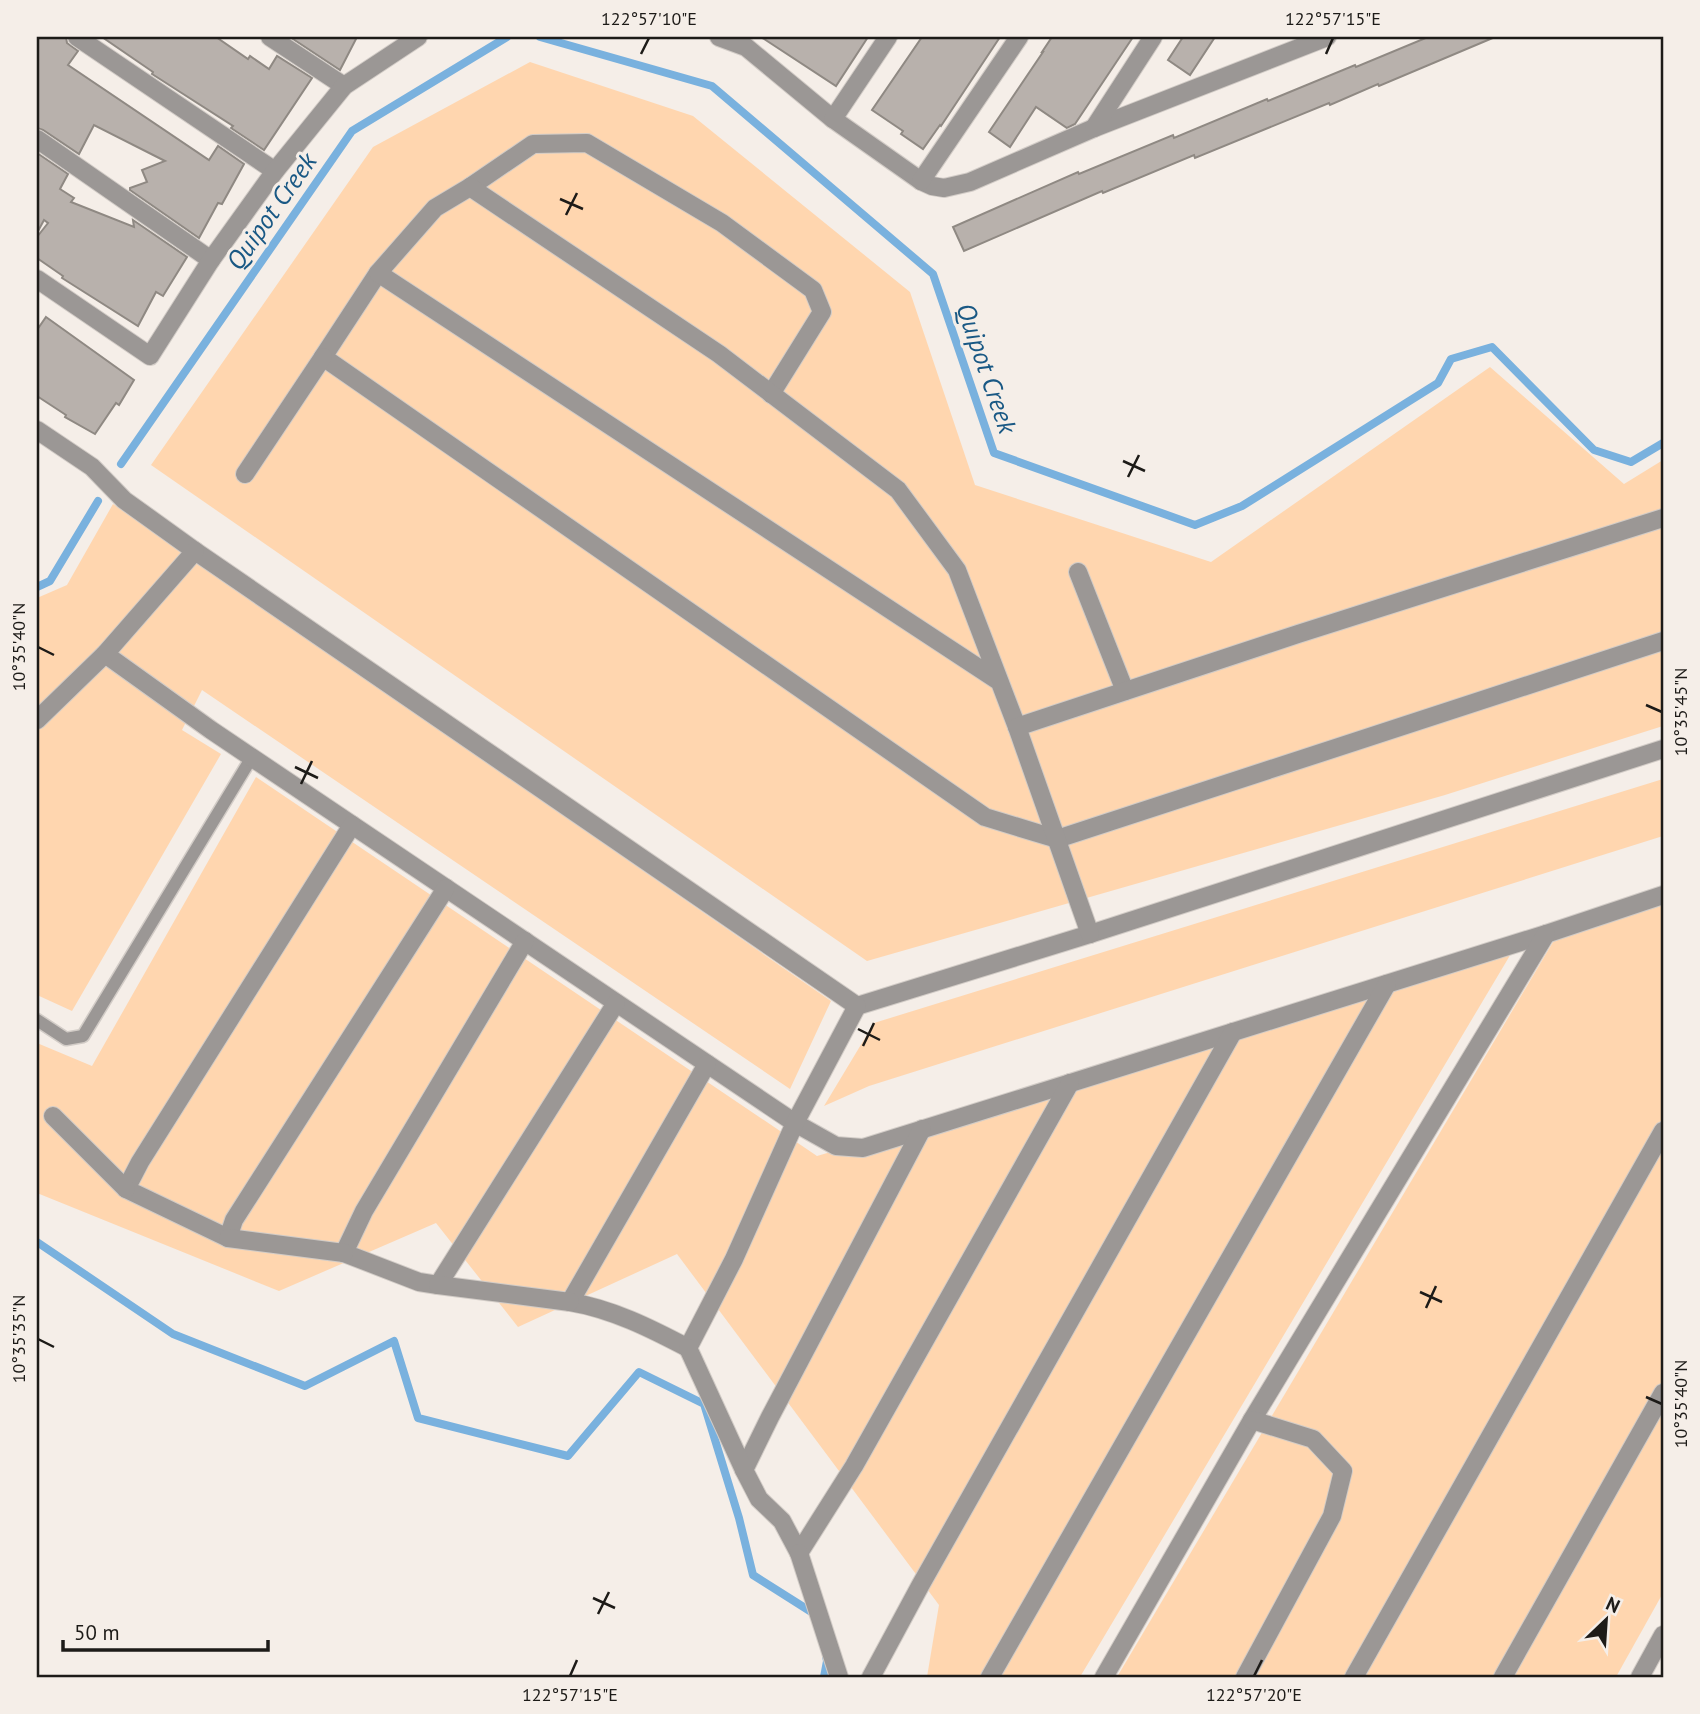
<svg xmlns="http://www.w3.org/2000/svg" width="1700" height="1714" font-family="'PT Sans',sans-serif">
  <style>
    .green { fill: #ffd6af }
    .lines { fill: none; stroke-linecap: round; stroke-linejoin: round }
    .stream { stroke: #79b1de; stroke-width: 8 }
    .building { fill: #b8b1ac; stroke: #8f8983; stroke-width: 2 }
    .service-casing { stroke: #d2ccc7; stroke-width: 15 }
    .minor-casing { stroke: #d2ccc7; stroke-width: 20 }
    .service { stroke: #9b9795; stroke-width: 12 }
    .minor { stroke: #9b9795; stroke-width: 18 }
    .ticks { fill: none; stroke: #1d1b18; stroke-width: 2.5 }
    .labels { text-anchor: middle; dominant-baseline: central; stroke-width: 6; stroke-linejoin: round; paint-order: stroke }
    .water-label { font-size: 26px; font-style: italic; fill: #195884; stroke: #f5eee8 }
    .neatline { fill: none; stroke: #1d1b18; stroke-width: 2.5 }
    .ticks-label { font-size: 18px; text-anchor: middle; fill: #1d1b18 }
  </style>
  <rect width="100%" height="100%" fill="#f5eee8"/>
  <g class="green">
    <path d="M530,62L693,116L910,292L975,485L1211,562L1490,367L1624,484L1663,460V726L1445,795L867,961L151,465L373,147Z"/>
    <path d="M113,504L831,1001L790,1089L202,690L182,730L221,754L72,1011L37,995V598L67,585Z"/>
    <path d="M256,777L817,1156L1512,952L1080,1677H927L939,1605L677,1254L518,1327L436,1223L279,1291L37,1193V1043L92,1066Z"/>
    <path d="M1663,779V836L869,1086L824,1106L874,1023Z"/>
    <path d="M1663,903V1593L1616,1677H1117L1556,937Z"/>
  </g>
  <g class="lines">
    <g class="stream">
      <path d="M540,37L712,86L933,274L994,453L1195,525L1242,506L1438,383L1451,359L1492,347L1594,450L1631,462L1663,443"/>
      <path d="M121,464L352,131L507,37"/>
      <path d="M37,587L50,581L98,501"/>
      <path d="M37,1242L173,1334L305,1386L394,1341L418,1418L568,1456L639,1372L704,1404L739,1518L753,1575L813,1613L814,1617"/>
      <path d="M824,1677L827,1661L826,1656"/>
    </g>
  </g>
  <g class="building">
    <path d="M37,37H66L67,43L78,51L68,65L209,160L218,146L244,164L222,204L218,203L199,238L130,190V188L147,182L142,170L165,161L94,125L79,154L43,130L37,128Z"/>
    <path d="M102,37H216L248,59L250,56L269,69L277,56L312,78L264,150L231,128L233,126L152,74L153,72Z"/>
    <path d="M290,37H357L340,70Z"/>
    <path d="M761,37H868L836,86Z"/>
    <path d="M922,37H1000L941,126L940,125L923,149L901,134L903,131L872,110Z"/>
    <path d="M1052,37H1133L1075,124L1067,128L1036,107L1010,147L989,132L1043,52H1042Z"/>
    <path d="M1183,37H1215L1190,75L1168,60Z"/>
    <path d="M1428,37H1495L1379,86L1378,84L1330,105L1329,103L1195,158L1194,155L1103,193L1102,191L964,251L953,227L1078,172L1079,174L1173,135L1174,138L1267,99L1268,101L1355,65L1356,67Z"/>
    <path d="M37,153L68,174L60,189L74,198L71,202L134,227L133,220L187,257L163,296L156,292L138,326L62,278L63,276L37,258V237L48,223L44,220L37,233Z"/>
    <path d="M46,317L134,380L119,405L116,403L95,434L65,417L66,415L37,396V330Z"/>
  </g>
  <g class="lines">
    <defs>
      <path id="service" d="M37,1020L66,1039L83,1036L252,757"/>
      <g id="minor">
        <path d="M77,37L275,171"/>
        <path d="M270,37L344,86"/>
        <path d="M719,37L746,47L833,119L921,181L932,186L944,188L970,182L1094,128L1327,37"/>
        <path d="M833,119L888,37"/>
        <path d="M1094,128L1153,37"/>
        <path d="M37,139L211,260"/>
        <path d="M921,181L1019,37"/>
        <path d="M470,187L533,144L587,143L722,223L813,290L822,312L771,394"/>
        <path d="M378,273L323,357L985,817L1057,839L1663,641"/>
        <path d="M37,279L150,356L211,260L275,171L344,86L418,37"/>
        <path d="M37,430L92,467L124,500L195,551L857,1006L1090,934L1663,749"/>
        <path d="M245,474L323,357"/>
        <path d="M1078,572L1125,691"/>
        <path d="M105,654L211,730L795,1123L836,1146L863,1148L1546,934L1663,895"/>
        <path d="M1000,682L378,273L435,208L470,187L719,354L898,490L957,570L1017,727"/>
        <path d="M37,720L105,654L195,551"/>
        <path d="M352,825L140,1162L126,1189L228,1238L234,1220L446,888"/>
        <path d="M1090,934L1017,727L1298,634L1663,518"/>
        <path d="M525,941L364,1211L344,1253L419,1282L438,1285L616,1003"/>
        <path d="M707,1064L570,1302C612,1309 650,1328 688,1348L734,1259L795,1123L857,1006"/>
        <path d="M53,1116L126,1189"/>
        <path d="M922,1129L770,1417L744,1470L759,1499L782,1521L799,1553L854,1466L1070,1083"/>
        <path d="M228,1238L344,1253"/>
        <path d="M438,1285L570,1302"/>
        <path d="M688,1348L744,1470"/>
        <path d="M799,1553L839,1677"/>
        <path d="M871,1677L920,1586L1233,1032"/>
        <path d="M990,1677L1387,984"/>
        <path d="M1104,1677L1252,1420L1546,934"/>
        <path d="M1245,1677L1332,1516L1343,1471L1313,1439L1252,1420"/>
        <path d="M1354,1677L1663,1131"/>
        <path d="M1503,1677L1663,1393"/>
        <path d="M1640,1677L1663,1635"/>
      </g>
    </defs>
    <use href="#service" class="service-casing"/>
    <use href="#minor" class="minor-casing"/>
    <use href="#service" class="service"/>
    <use href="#minor" class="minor"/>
  </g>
  <path class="ticks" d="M641,54L649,38M1326,54L1333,38M560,199L583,209M566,215L577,193M1123,461L1145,471M1128,477L1139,455M38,647L54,655M1646,705L1662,712M295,767L318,778M301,784L312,761M858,1029L880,1040M863,1046L874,1023M1420,1292L1442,1302M1426,1308L1436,1286M38,1339L54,1347M1646,1397L1662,1404M593,1598L615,1608M598,1614L609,1592M570,1676L577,1660M1254,1676L1262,1660"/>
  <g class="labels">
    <g class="water-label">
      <text transform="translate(271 211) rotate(-55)">Quipot Creek</text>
      <text transform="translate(987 368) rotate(71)">Quipot Creek</text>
    </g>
  </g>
  <rect width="1700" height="1714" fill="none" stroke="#f5eee8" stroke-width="77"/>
  <g transform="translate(1606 1620) rotate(25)" stroke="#f5eee8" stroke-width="5" paint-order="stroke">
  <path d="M0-5L12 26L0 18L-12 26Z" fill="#1d1b18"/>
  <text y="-10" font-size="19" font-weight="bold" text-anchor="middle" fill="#1d1b18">N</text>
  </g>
  <path d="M63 1640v10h205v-10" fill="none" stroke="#1d1b18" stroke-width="3.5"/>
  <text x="74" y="1640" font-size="21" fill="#1d1b18" stroke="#f5eee8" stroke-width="5" paint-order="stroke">50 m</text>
  <rect x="38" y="38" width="1624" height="1638" class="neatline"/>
  <g class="ticks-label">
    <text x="649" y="25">122°57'10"E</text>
    <text x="1333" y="25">122°57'15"E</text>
    <text transform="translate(19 647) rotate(-90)" y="6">10°35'40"N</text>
    <text transform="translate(1681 712) rotate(-90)" y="6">10°35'45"N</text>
    <text transform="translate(19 1339) rotate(-90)" y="6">10°35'35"N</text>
    <text transform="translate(1681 1404) rotate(-90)" y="6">10°35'40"N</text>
    <text x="570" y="1701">122°57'15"E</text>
    <text x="1254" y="1701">122°57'20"E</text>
  </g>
</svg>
